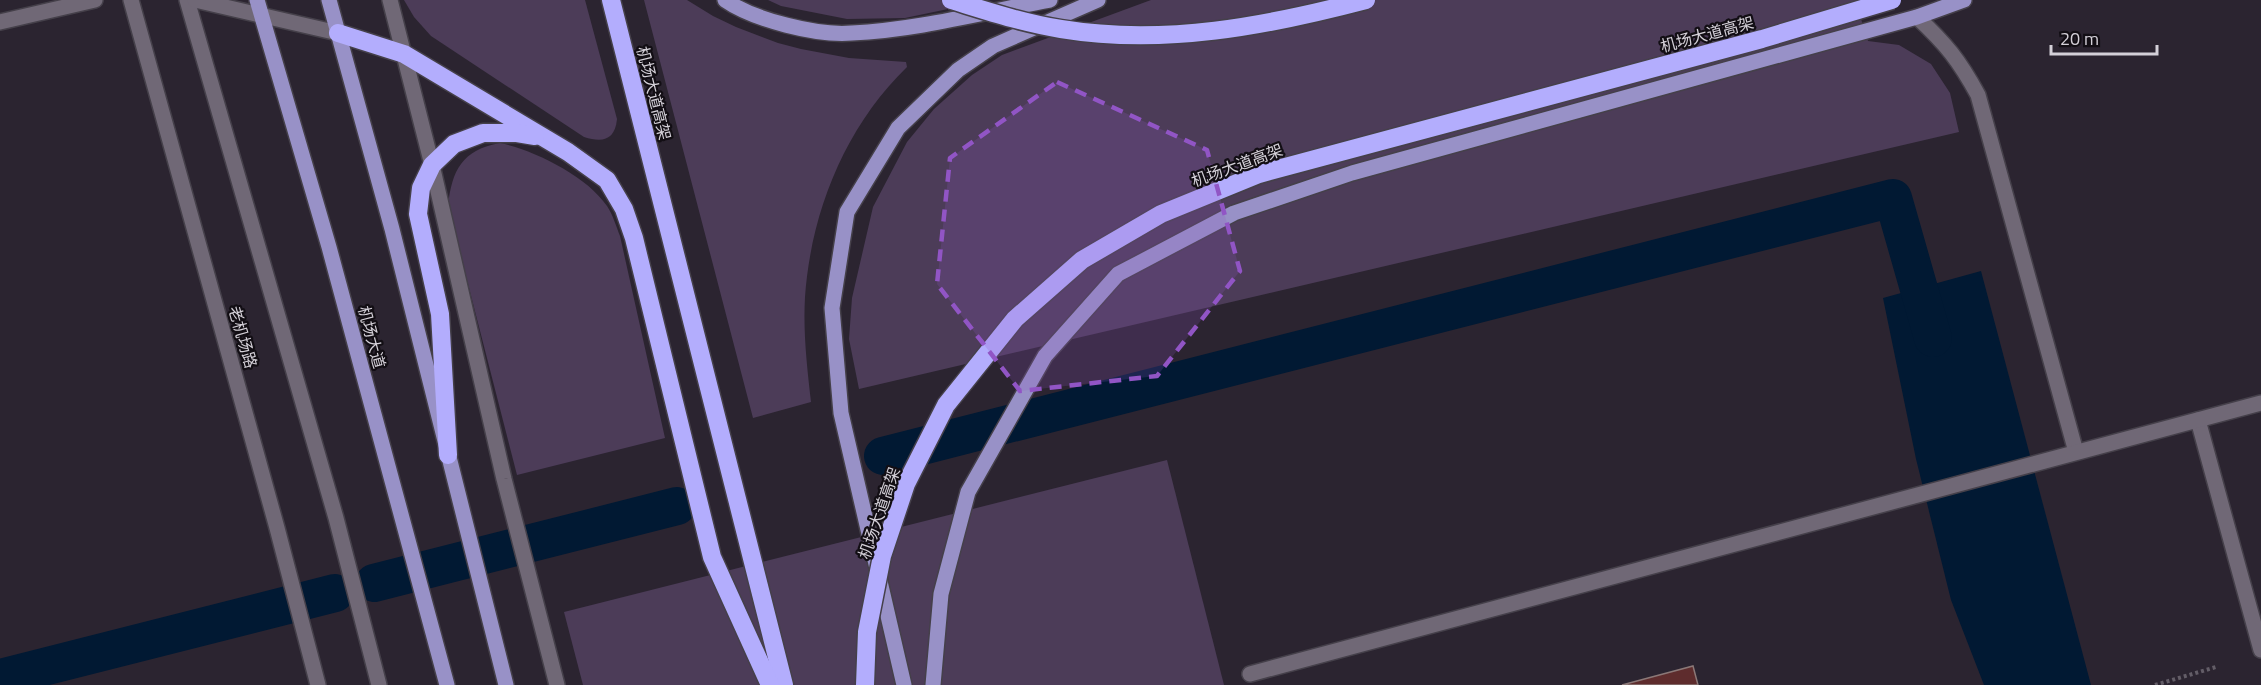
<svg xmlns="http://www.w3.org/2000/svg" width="2261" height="685" font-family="'Titillium Web','Noto Sans SC',sans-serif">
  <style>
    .green { fill: #4c3c58 }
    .water { fill: #011933 }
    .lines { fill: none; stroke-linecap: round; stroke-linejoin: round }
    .canal { stroke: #011933; stroke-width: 38 }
    .building { fill: #5e2c2d; stroke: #8b7877; stroke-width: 1.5 }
    .minor-casing { stroke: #45404a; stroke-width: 18 }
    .major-casing { stroke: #45404a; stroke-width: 18 }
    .highway-casing { stroke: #45404a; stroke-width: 21 }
    .path { stroke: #635d67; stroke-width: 4; stroke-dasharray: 3 3; stroke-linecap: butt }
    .minor { stroke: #706876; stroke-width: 15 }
    .major { stroke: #9891c7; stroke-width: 15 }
    .highway { stroke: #b3adfd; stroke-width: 18 }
    .highway-bridge-casing { stroke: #45404a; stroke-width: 21; stroke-linecap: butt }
    .highway-bridge { stroke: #b3adfd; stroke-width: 18 }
    .marked { fill: #9155c5; fill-opacity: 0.2; stroke: #9155c5; stroke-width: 4.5; stroke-dasharray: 12 8; stroke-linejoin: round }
    .labels { text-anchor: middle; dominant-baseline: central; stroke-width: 4.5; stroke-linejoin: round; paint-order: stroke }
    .street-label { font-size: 16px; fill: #d4d0d8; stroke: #120e14 }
  </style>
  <rect width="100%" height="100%" fill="#2b2430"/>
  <g class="green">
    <path d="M404,0H585L617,119C615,140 603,143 584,137L431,36L414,17Z"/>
    <path d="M644,0H687L713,16L736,27L778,43L801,49L849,58L906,62L907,67C845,127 811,212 805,297C803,332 807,367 811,402L753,418Z"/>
    <path d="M768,0H991L905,18L847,19L781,6Z"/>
    <path d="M1151,0H1855L1868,41L1899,45L1931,64L1950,93L1959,132L859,389L849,339L852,298L873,207L907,142L934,109L972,75L1002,55Z"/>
    <path d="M500,143C534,150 587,176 607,206C613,215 616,226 620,236L665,438L517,475L448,206C452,170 462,150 500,143Z"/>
    <path d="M1167,460L1224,685H583L564,612Z"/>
  </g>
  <path class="water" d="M1981,271L2091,685H1984L1951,600L1916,459L1883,298Z"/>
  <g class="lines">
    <g class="canal">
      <path d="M883,456L1893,198L1933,338"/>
      <path d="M374,583L677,506"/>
      <path d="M0,678L335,593"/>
    </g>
  </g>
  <path class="building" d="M1693,666L1698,685H1622Z"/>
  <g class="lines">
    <defs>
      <g id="minor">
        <path d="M131,0L277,528L318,685"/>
        <path d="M187,0L336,518L379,685"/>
        <path d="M195,0L338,33"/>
        <path d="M390,0L432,165L504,479L557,685"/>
        <path d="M1917,17C1946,44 1959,60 1978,95L2076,452"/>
        <path d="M0,22L95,0"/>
        <path d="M2198,420L2261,650"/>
        <path d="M1250,674L2261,403"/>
      </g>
      <g id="major">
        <path d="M257,0L329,247L447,685"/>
        <path d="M329,0L392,229L506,685"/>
        <path d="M725,0C754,20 817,36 852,33C918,30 984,12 1050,0"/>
        <path d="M904,685L841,413L832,308L847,212L898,128L958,70L993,46L1098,0"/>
        <path d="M933,685L941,594L968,492L1045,356L1118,274L1234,213L1352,173L1917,17L1964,0"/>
      </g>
      <g id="highway">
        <path d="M611,0L784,685"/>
        <path d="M338,33L404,54L568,152L607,180L624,209L634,238L712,557L770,685"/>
        <path d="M448,455L440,314L418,214L421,188L432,165L454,144L483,133H517L535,136"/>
      </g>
    </defs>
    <use href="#minor" class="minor-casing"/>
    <use href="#major" class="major-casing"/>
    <use href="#highway" class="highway-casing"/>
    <path class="path" d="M2155,685L2216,667"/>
    <use href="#minor" class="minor"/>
    <use href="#major" class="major"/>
    <use href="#highway" class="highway"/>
    <defs>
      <g id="highway-bridge">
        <path d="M951,0C987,11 1023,23 1061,29C1164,46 1267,26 1366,0"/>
        <path d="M865,685L867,632L882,556L906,484L946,405L1015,319L1082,260L1161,214L1259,174L1762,39L1892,0"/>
      </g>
    </defs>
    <use href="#highway-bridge" class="highway-bridge-casing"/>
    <use href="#highway-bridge" class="highway-bridge"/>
  </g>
  <path class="marked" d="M1057,82L1207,150L1240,271L1157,376L1020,391L937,284L950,158Z"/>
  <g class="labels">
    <g class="street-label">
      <text transform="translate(1707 34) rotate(-15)">机场大道高架</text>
      <text transform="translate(654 93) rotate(76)">机场大道高架</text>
      <text transform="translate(1237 165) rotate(-20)">机场大道高架</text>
      <text transform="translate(243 337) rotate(74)">老机场路</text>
      <text transform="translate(372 337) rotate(75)">机场大道</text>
      <text transform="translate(879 513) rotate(-71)">机场大道高架</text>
    </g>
  </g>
  <path d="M2051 45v9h106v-9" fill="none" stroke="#d4d0d8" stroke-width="3"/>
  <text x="2060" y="45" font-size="18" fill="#d4d0d8" stroke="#120e14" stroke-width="4.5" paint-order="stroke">20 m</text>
</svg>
